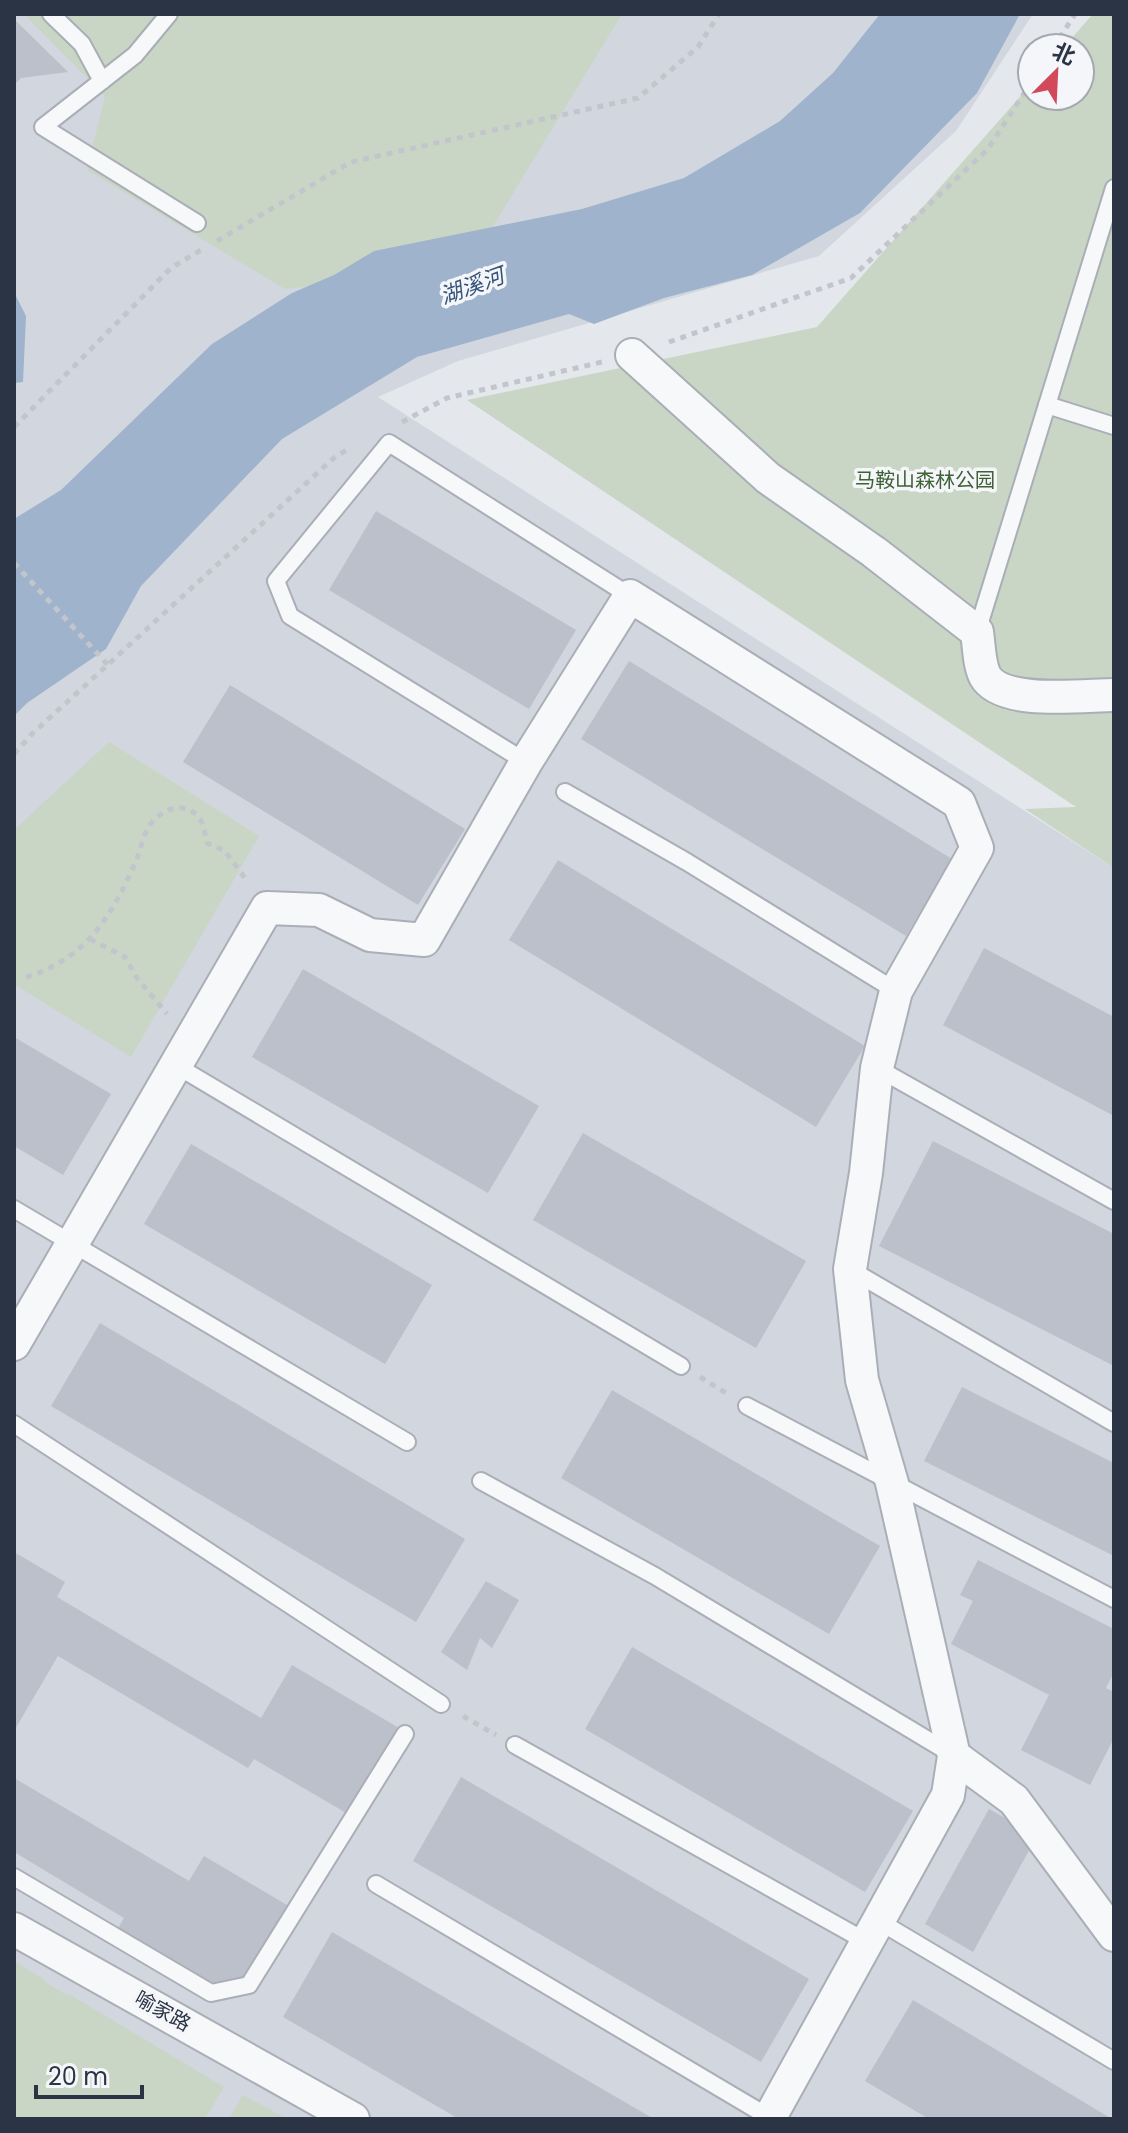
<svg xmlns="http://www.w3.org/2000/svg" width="1128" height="2133" font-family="Poppins,'Noto Sans SC',sans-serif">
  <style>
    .built { fill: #d2d6de }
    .green { fill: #c9d6c5 }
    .water { fill: #9fb4cc }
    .building { fill: #bbc0ca }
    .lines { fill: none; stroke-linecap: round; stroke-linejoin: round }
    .lane-casing { stroke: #a9aeb7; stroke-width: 20 }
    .street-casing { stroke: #a9aeb7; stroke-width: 36 }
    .path { stroke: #c2c5cb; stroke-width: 5; stroke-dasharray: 6 6; stroke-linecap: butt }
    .lane { stroke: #f7f8fa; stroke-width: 16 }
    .street { stroke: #f7f8fa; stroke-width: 32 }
    .labels { text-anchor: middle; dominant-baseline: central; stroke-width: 7; stroke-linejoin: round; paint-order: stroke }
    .park-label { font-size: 20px; fill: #3f6138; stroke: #f4f6f9 }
    .street-label { font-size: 20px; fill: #2b3445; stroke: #f4f6f9 }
    .water-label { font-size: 22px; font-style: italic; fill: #34527a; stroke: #f4f6f9 }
  </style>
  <rect width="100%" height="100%" fill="#e4e7ec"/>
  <path class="built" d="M14,14H1033L956,131L819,256L458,361L378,397L1114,868V2119H14Z"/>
  <g class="green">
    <path d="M24,14H622L467,269L285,289L87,170L105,96Z"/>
    <path d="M1093,14H1114V868L1025,809L1076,807L467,400L817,327L1032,83V96H1080V48H1063Z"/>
    <path d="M109,742L259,836L131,1057L14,984V830Z"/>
    <path d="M14,1961L45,1980V1982L67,1995L69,1994L224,2087L205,2119H14Z"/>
    <path d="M243,2095L287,2119H229Z"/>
  </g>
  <g class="water">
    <path d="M880,14H1020L977,93L860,213L752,275L664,298L594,324L569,314L417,357L282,439L141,586L106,649L27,703L14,716V519L61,490L212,344L292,293L334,275L374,251L582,209L684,178L780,121L833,73Z"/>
    <path d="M14,292L26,316L23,382L14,383Z"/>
  </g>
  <g class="building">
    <path d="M14,19L68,72L21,78L14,85Z"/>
    <path d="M376,511L576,630L529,709L329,590Z"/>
    <path d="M629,661L952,859L906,936L581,739Z"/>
    <path d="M230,685L465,829L418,905L183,762Z"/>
    <path d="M558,860L865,1046L816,1127L509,940Z"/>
    <path d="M984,948L1114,1017V1116L943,1025Z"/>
    <path d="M303,969L539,1106L488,1193L252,1057Z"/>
    <path d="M14,1037L111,1094L63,1175L14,1146Z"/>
    <path d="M583,1133L806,1261L756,1348L533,1220Z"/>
    <path d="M933,1141L1114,1234V1366L879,1246Z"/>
    <path d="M191,1144L432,1285L385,1364L144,1224Z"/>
    <path d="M100,1323L465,1539L416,1622L51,1406Z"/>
    <path d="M962,1387L1114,1463V1556L924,1461Z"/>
    <path d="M612,1390L880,1546L829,1634L561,1478Z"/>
    <path d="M14,1552L65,1582L57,1597L261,1718L292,1665L399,1728L348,1814L254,1759L248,1768L58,1656L14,1731V1623L16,1619L14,1618Z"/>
    <path d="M978,1560L1114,1629V1672L1106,1688L1114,1692V1738L1090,1785L1021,1750L1049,1695L951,1644L973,1601L960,1595Z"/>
    <path d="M486,1581L519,1600L492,1648L480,1638L467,1670L441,1652Z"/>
    <path d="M632,1647L913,1811L865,1892L585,1729Z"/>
    <path d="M461,1777L809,1979L761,2062L413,1861Z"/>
    <path d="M14,1778L189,1881L204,1856L287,1905L232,1999L117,1930L124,1918L14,1852Z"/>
    <path d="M989,1809L1037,1836L973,1952L925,1924Z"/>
    <path d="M332,1932L654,2119H459L283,2017Z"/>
    <path d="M913,2000L1112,2119H929L865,2081Z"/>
  </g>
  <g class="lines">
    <defs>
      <g id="lane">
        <path d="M51,14L82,44L102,81"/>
        <path d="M169,14L135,55L43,127L197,223"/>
        <path d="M1047,405L1114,426"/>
        <path d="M977,632L1114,188"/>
        <path d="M526,762L290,616L276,581L389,443L630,596"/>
        <path d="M565,792L687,862L896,991"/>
        <path d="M177,1066L681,1366"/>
        <path d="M877,1068L1114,1201"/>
        <path d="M14,1209L407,1442"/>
        <path d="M851,1270L1114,1423"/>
        <path d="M747,1406L1114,1599"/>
        <path d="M14,1424L441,1704"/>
        <path d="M481,1481L655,1576L953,1755"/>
        <path d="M515,1745L867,1942"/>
        <path d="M14,1877L211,1993L249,1985L405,1734"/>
        <path d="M376,1884L772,2119"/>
        <path d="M877,1920L1114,2061"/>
      </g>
      <g id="street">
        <path d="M632,355L768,478L874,552L977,632C979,645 979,664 985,676C1002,706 1084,695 1114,695"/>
        <path d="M14,1344L267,908L319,910L370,935L424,940L526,762L630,596L959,803L977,848L896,991L877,1068L866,1173L850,1269L862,1380L892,1483L954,1756L948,1795L769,2119"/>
        <path d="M954,1756L1014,1800L1114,1935"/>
        <path d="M14,1929L353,2119"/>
      </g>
    </defs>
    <use href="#lane" class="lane-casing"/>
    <use href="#street" class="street-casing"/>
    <g class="path">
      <path d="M1053,48L1075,14"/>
      <path d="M217,241L351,162L638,98L698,47L719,14"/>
      <path d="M669,342L851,278L988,149L1032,81"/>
      <path d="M402,422L447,398L602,362"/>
      <path d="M14,427L171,268L201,250"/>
      <path d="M14,563L108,665"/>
      <path d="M14,754L32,734L336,456L347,450"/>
      <path d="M90,939L125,957L137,978L167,1014"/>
      <path d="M26,977C86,959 112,916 136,861C141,849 144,830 153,821C166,807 187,801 200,819C204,825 205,836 207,843L225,851L247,881"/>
      <path d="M700,1377L726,1393"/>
      <path d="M463,1716L496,1735"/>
    </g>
    <use href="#lane" class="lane"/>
    <use href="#street" class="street"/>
  </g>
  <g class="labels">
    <g class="park-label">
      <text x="925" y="480">马鞍山森林公园</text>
    </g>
    <g class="street-label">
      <text transform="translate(163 2011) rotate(29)">喻家路</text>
    </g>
    <g class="water-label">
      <text transform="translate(472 286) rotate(-20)">湖溪河</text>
    </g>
  </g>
  <rect width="1128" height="2133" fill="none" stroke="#2b3445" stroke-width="32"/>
  <g transform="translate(1056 72) rotate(24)"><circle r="38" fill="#f4f6f9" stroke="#a4a8b1" stroke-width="2"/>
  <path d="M0-6L14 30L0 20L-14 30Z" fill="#d1495b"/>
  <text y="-12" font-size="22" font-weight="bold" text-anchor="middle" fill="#2b3445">北</text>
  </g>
  <path d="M36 2085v12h106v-12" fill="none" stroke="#2b3445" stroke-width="4"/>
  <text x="48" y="2085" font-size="24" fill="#2b3445" stroke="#f4f6f9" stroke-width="6" paint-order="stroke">20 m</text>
</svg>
